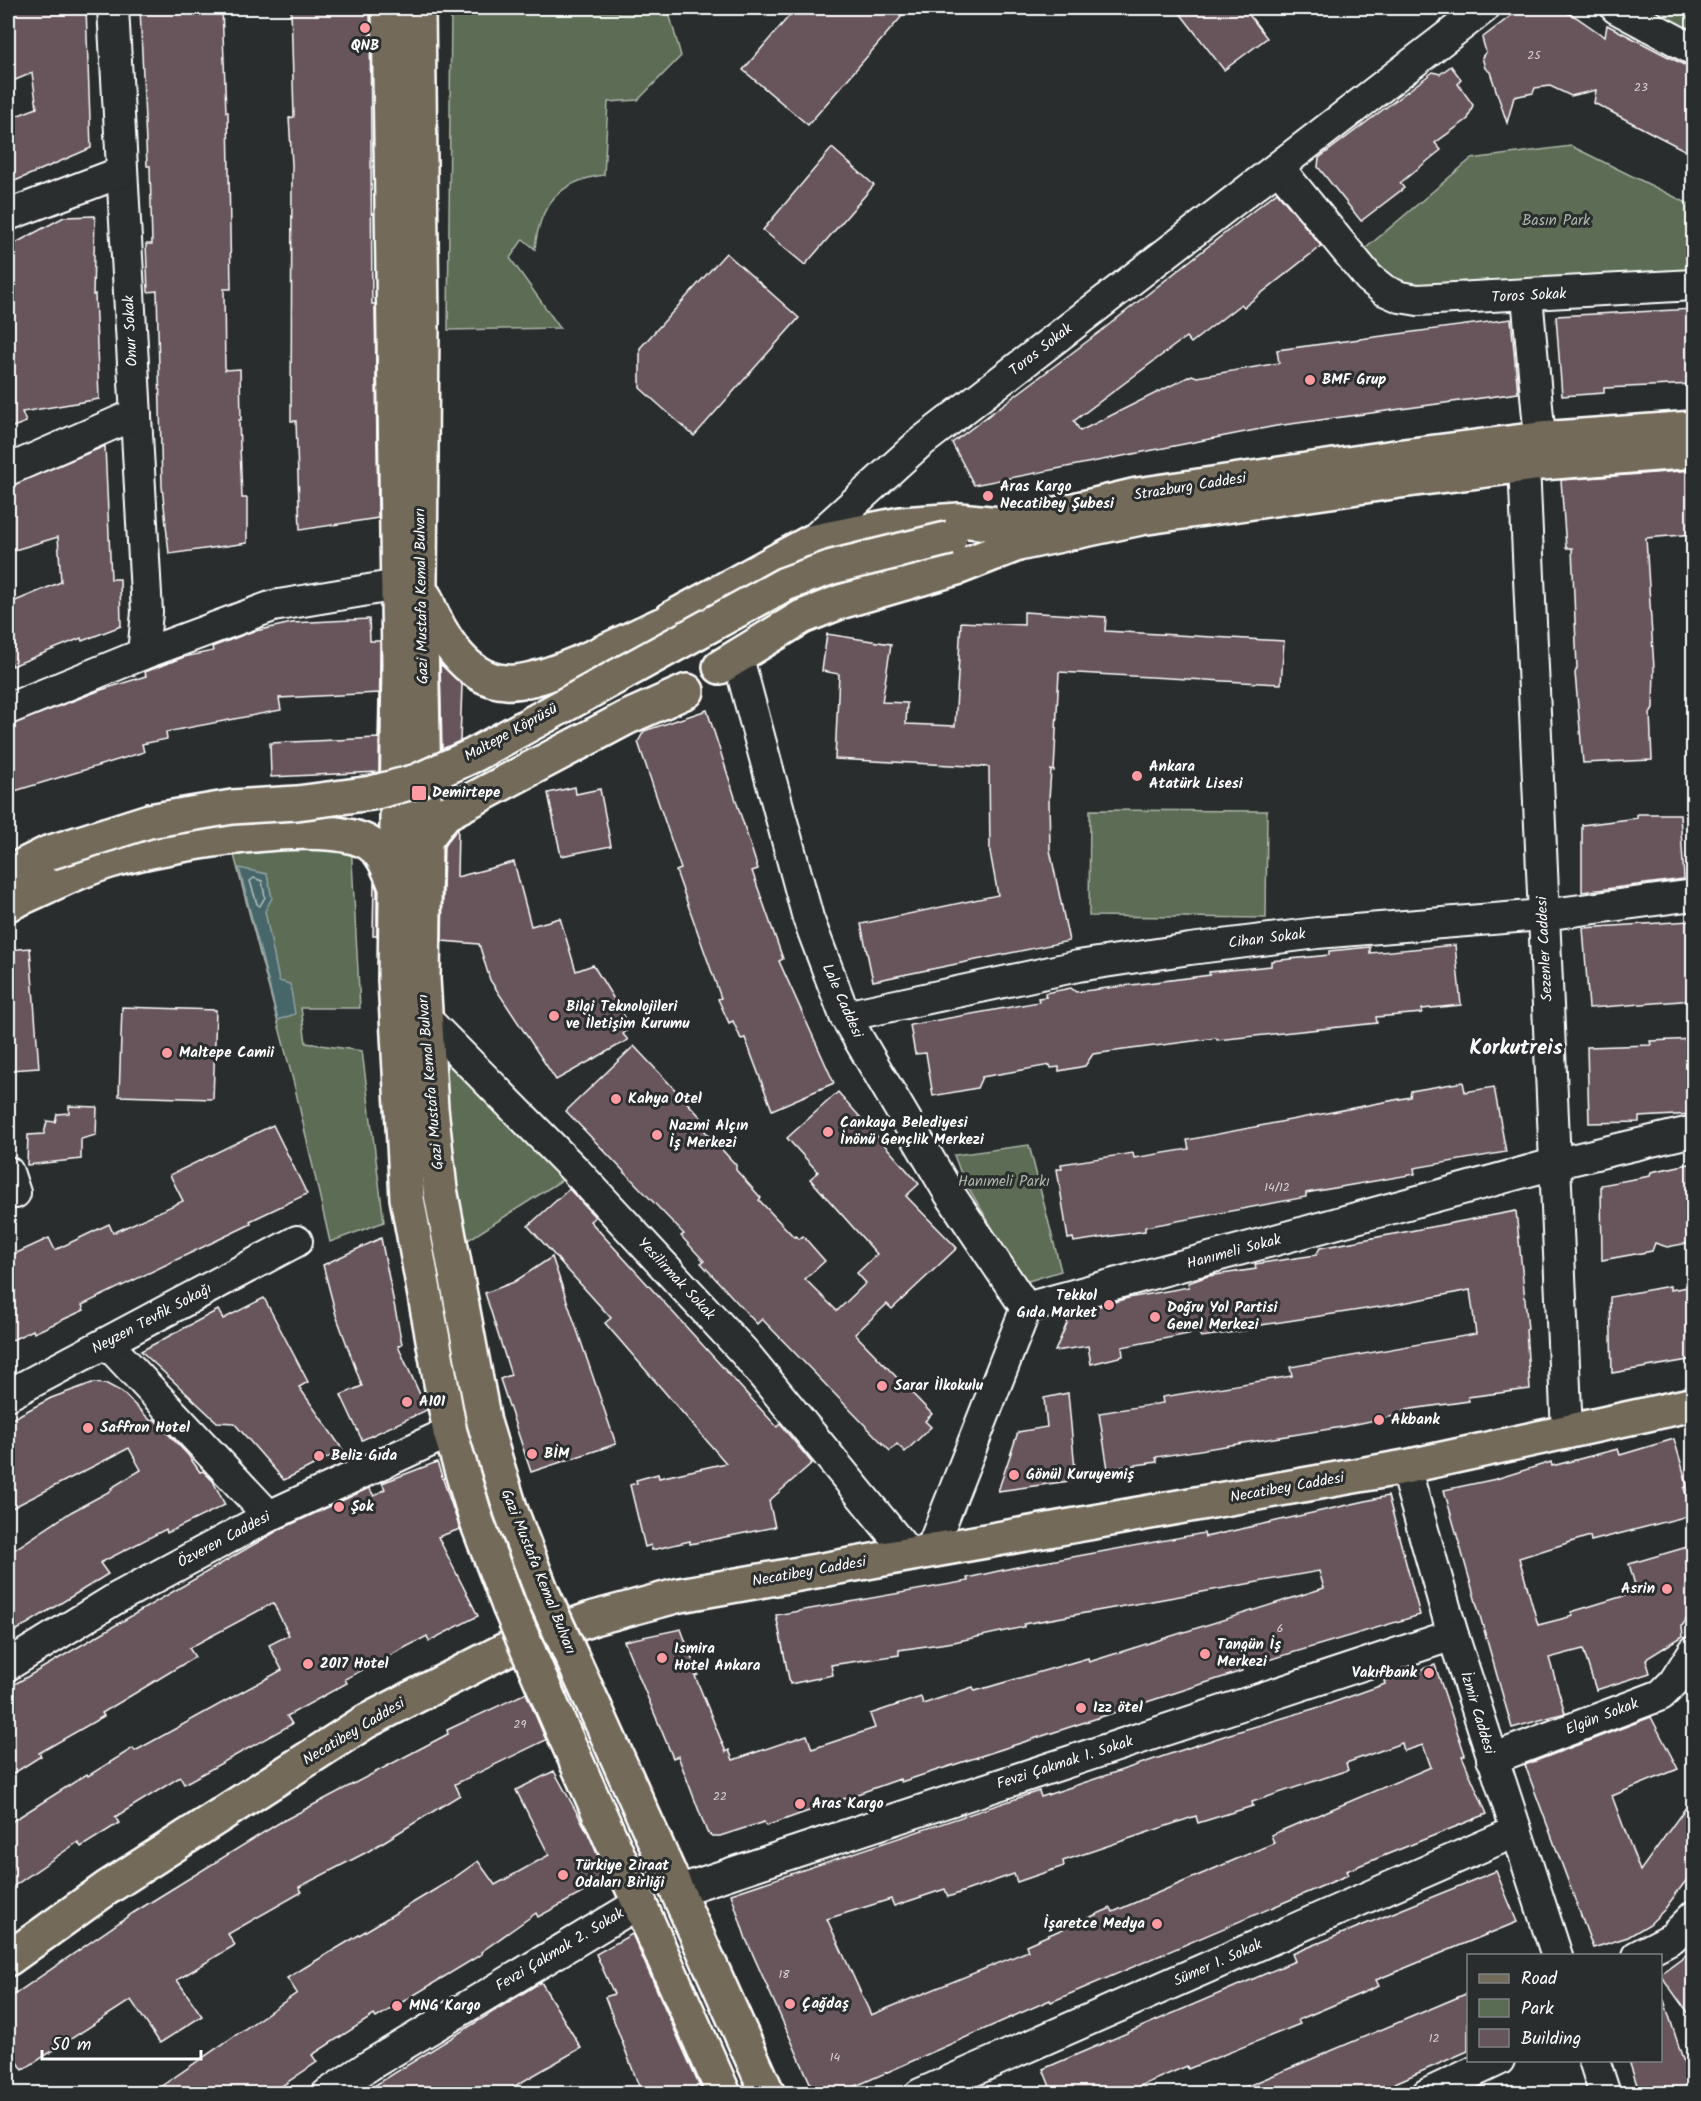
<svg xmlns="http://www.w3.org/2000/svg" width="1701" height="2101" font-family="Kalam,sans-serif">
  <style>
    .green { fill: #5b6c54; stroke: #adb6aa; stroke-width: 1.5 }
    .water { fill: #476669; stroke: #91a3a5; stroke-width: 1.5 }
    .lines { fill: none; stroke-linecap: round; stroke-linejoin: round }
    .shore { stroke: #b5c2c3; stroke-width: 1.5 }
    .building { fill: #67555c; stroke: #fff; stroke-width: 1.5; fill-rule: evenodd }
    .minor-casing { stroke: #fff; stroke-width: 34 }
    .major-casing { stroke: #fff; stroke-width: 38 }
    .minor { stroke: #2a2d2e; stroke-width: 30 }
    .major { stroke: #736b5a; stroke-width: 33 }
    .major-bridge-casing { stroke: #fff; stroke-width: 38; stroke-linecap: butt }
    .major-bridge { stroke: #736b5a; stroke-width: 33 }
    .poi-dot { fill: #ff9aa2; stroke: #2a2d2e; stroke-width: 2 }
    .labels { text-anchor: middle; dominant-baseline: central; stroke-width: 6; stroke-linejoin: round; paint-order: stroke }
    .number-label { font-size: 12px; fill: #d9d4d6 }
    .poi-label { font-size: 15px; font-weight: bold; fill: #fff; stroke: #2a2d2e; text-anchor: start }
    .park-label { font-size: 15px; fill: #adb6aa; stroke: #2a2d2e }
    .street-label { font-size: 15px; fill: #fff; stroke: #2a2d2e }
    .district-label { font-size: 21px; font-weight: bold; fill: #fff; stroke: #2a2d2e }
  </style>
  <rect width="100%" height="100%" fill="#2a2d2e"/>
  <filter id="ink" filterUnits="userSpaceOnUse"><feTurbulence type="fractalNoise" baseFrequency=".0167" numOctaves="2"/><feDisplacementMap in="SourceGraphic" scale="12" xChannelSelector="R" yChannelSelector="G"/><feConvolveMatrix kernelMatrix="1 2 1 2 8 2 1 2 1" color-interpolation-filters="sRGB"/></filter>
  <g filter="url(#ink)">
    <g class="green">
      <path d="M1616,8H1693V50Z"/>
      <path d="M451,9L669,13L681,56L638,100L608,102L604,175C559,181 539,205 535,249L523,239L510,258L560,328L448,330Z"/>
      <path d="M1571,146L1693,206L1694,285L1418,300L1352,260L1471,159Z"/>
      <path d="M1090,810L1267,811L1266,918L1089,916Z"/>
      <path d="M351,843L360,1008H301L306,1043L362,1051L384,1222L330,1242L295,1088L234,855Z"/>
      <path d="M426,1019L576,1171L451,1251Z"/>
      <path d="M1029,1145L1061,1271L1025,1282L963,1179L954,1155Z"/>
    </g>
    <path class="water" d="M239,868L267,874L272,898L265,911L279,981L290,984L295,1014L278,1020Z"/>
    <g class="lines">
      <path class="shore" d="M254,878L262,881L265,897L260,906L257,904L250,881Z"/>
    </g>
    <g class="building">
      <path d="M8,8H86L91,148L8,184V119L37,108L32,73L8,83Z"/>
      <path d="M140,8H222L226,112H228L231,289H224L225,370L240,369L241,420H239L242,498H247V543L169,554L162,486L157,291L148,292L146,244H152L150,166H147Z"/>
      <path d="M291,8H370L372,304H375L378,518L300,530L296,421H291L292,164L289,118L294,117Z"/>
      <path d="M796,8H909L808,125L743,70Z"/>
      <path d="M1176,8H1244L1267,38L1224,70Z"/>
      <path d="M1532,8L1558,9L1576,17L1605,37L1607,25L1694,70V155L1594,103L1596,90L1571,96L1550,86L1535,88L1533,93L1514,97L1507,123L1490,72L1485,68L1482,57L1486,52L1482,38L1516,12Z"/>
      <path d="M1451,66L1461,79L1458,84L1473,105L1468,119L1435,143L1441,150L1400,183L1404,188L1361,221L1318,167L1319,158L1433,72L1440,74Z"/>
      <path d="M832,148L874,185L805,265L763,230Z"/>
      <path d="M1277,192L1321,246L1244,307L1241,304L1191,343L1186,337L1074,421L1080,431L1192,375L1197,377L1279,363L1277,350L1511,319L1518,393L1276,426L974,485L952,443L1101,331Z"/>
      <path d="M95,216L93,295L95,294L99,399L22,412L26,422L8,429V247L64,217Z"/>
      <path d="M726,253L799,318L694,436L640,388V348Z"/>
      <path d="M1694,309V384L1604,388V393L1562,396L1556,316Z"/>
      <path d="M105,446L111,579H120L121,626L82,641L81,638L12,666L8,656V604L61,582L58,537L8,552V487Z"/>
      <path d="M1694,470V534L1646,538L1654,669L1653,708L1650,713L1652,760L1583,763L1575,673L1577,668L1572,548H1566L1561,480Z"/>
      <path d="M1024,612L1106,617L1105,631L1284,641L1281,684L1059,672L1054,771L1051,770L1049,799L1050,850L1069,941L873,981L861,924L998,895L990,852L989,767L835,759L839,674L822,671L827,634L891,644L882,702L907,703L906,724L955,726L961,622L1024,625Z"/>
      <path d="M369,619L370,641H380L379,772L271,777L270,743L378,738L379,693L279,698L281,710L166,732L167,739L142,744L144,752L8,793V726L101,690L146,676L145,672L184,657L213,651L212,647L251,632L292,623Z"/>
      <path d="M440,664L462,684L460,741L442,749Z"/>
      <path d="M707,710L758,869L752,871L783,959L779,961L834,1083L772,1110L745,1038L741,1039L733,1021L729,1023L718,999L721,998L676,871L681,869L638,742L644,731Z"/>
      <path d="M575,787L576,794L600,789L611,846L561,856L548,793Z"/>
      <path d="M1637,814H1680L1684,879L1582,892V825L1637,818Z"/>
      <path d="M458,828L457,877L514,862L531,926L560,918L576,971L593,965L631,1027L623,1034L628,1040L556,1080L490,980L479,944L442,941L444,846Z"/>
      <path d="M374,882L377,890V936H373Z"/>
      <path d="M1690,921L1694,1000L1589,1008L1583,928Z"/>
      <path d="M1455,945L1461,1005L1422,1009V1013L1376,1017L1377,1023L1217,1040L1216,1038L1093,1054L1085,1066L1059,1071V1067L1051,1068L1050,1065L982,1077L977,1088L933,1096L926,1053L915,1054L910,1025L1039,1002L1038,998L1046,997L1045,993L1071,988L1076,992L1210,975L1209,972L1271,966V961L1329,955V951L1370,947V953Z"/>
      <path d="M30,948L39,1068L10,1070L8,950Z"/>
      <path d="M122,1007L216,1010L213,1099L119,1096Z"/>
      <path d="M1694,1039V1114L1639,1117V1122L1589,1123L1587,1047L1651,1045L1650,1041Z"/>
      <path d="M634,1046L709,1126L704,1130L736,1165V1170L761,1198L759,1200L794,1237L796,1236L799,1239L803,1236L825,1261L805,1279L837,1311L866,1283L857,1273L877,1254L810,1179L818,1172L787,1138L838,1092L919,1184L906,1196L957,1248L892,1309L887,1304L855,1334L932,1414L925,1421L931,1427L905,1452L897,1444L890,1451L762,1319L757,1324L701,1263L704,1261L681,1236L684,1234L566,1111Z"/>
      <path d="M1463,1082L1465,1092L1494,1087L1506,1152L1414,1168L1415,1174L1306,1193V1197L1145,1227V1231L1074,1242L1073,1238L1068,1239L1057,1169H1062L1061,1164L1133,1153L1134,1158L1189,1149L1187,1140L1410,1097L1411,1091Z"/>
      <path d="M69,1106L97,1107L96,1135L81,1139V1159L27,1165L28,1135L44,1134L47,1121L55,1122L57,1114L69,1113Z"/>
      <path d="M273,1125L307,1194L250,1221L251,1224L82,1305L84,1310L34,1333L33,1330L8,1342V1257L49,1238L55,1250L109,1224L113,1233L183,1201L170,1175Z"/>
      <path d="M1694,1163V1242L1667,1247L1655,1243L1652,1251L1602,1260L1601,1185L1650,1176L1651,1172Z"/>
      <path d="M569,1189L595,1217L590,1221L777,1427L780,1424L812,1463L769,1501L775,1527L690,1544V1541L652,1550L651,1545L645,1547L630,1485L637,1483L636,1480L658,1474L659,1478L726,1463L605,1323L611,1318L528,1226Z"/>
      <path d="M1516,1211L1528,1329H1526L1530,1389L1468,1397L1469,1401L1404,1410V1414L1342,1427L1156,1457L1157,1462L1108,1469L1099,1413L1163,1403L1162,1397L1292,1376L1290,1367L1476,1334L1470,1290L1392,1305L1255,1326V1329L1201,1337L1198,1332L1122,1347L1123,1356L1091,1364L1088,1346L1055,1351L1071,1314L1128,1298L1189,1287L1188,1283L1208,1276L1256,1269L1255,1264L1316,1255L1320,1248Z"/>
      <path d="M381,1238L402,1344L398,1346L427,1410L362,1440L341,1395L362,1386L336,1315L323,1265Z"/>
      <path d="M552,1257L616,1444L531,1472L500,1379L511,1375L485,1293L514,1282Z"/>
      <path d="M1670,1286V1290L1694,1286V1359L1612,1373L1610,1297Z"/>
      <path d="M264,1298L308,1382L299,1387L343,1450L284,1480L234,1423L217,1422L141,1351L218,1310L223,1319Z"/>
      <path d="M92,1383L107,1384L122,1392L151,1421L154,1419L188,1455L200,1472L203,1471L213,1481L225,1505L167,1533L166,1529L100,1563L108,1574L14,1632L8,1622V1554L71,1512L112,1490L111,1488L141,1470L129,1448L8,1510V1421L51,1398Z"/>
      <path d="M1068,1393L1076,1480L998,1491L1018,1432L1047,1427L1044,1398Z"/>
      <path d="M1674,1439L1688,1487L1684,1488L1692,1515L1591,1541L1590,1536L1519,1558L1538,1625L1573,1616L1571,1612L1637,1592L1629,1564L1694,1545V1608L1682,1626L1683,1636L1646,1659L1650,1673L1596,1690L1583,1649L1549,1658L1565,1713L1512,1728L1444,1490L1496,1479L1551,1462L1552,1466L1618,1449L1620,1455Z"/>
      <path d="M437,1462L460,1529L438,1537L478,1616L429,1641L427,1636L345,1679L347,1683L287,1716L292,1724L184,1784L180,1777L115,1817L119,1823L81,1847L78,1842L8,1890V1824L87,1774L88,1776L133,1748L135,1751L282,1670L269,1645L289,1635L273,1603L189,1648L195,1657L102,1713L104,1716L39,1753L41,1756L8,1777V1688L277,1531L369,1488L374,1496L385,1489L382,1483Z"/>
      <path d="M1388,1496L1420,1615L1241,1668L1242,1671L901,1782L900,1779L766,1826L764,1822L720,1836H712L707,1832L678,1756L673,1758L624,1641L681,1629L698,1675L695,1676L726,1752L729,1750L733,1760L807,1735L812,1749L875,1728L870,1714L921,1697L923,1704L973,1687L975,1691L1088,1658L1089,1662L1324,1588L1319,1571L1024,1624V1627L954,1642L899,1650V1655L831,1665L833,1675L790,1684L776,1615L968,1581L967,1578L1012,1568L1204,1533L1205,1537Z"/>
      <path d="M1435,1665L1465,1755L1462,1756L1487,1814L1346,1871L1348,1875L1051,2002L1050,2000L838,2094H815L746,1939L731,1894L1039,1791L1041,1797L1230,1734L1326,1705L1385,1684L1384,1681ZM1402,1743L1404,1751L1423,1745L1431,1767L1271,1835L1274,1843L1113,1912L1111,1908L1026,1945L1028,1951L871,2015L827,1919L891,1899L894,1906L945,1889L948,1897L1014,1874L1017,1882L1064,1866L1063,1861L1196,1816L1198,1823L1253,1806L1252,1802L1348,1770L1346,1763Z"/>
      <path d="M526,1693L546,1740L455,1784L460,1795L367,1852L299,1887L302,1892L228,1934L235,1945L177,1980L202,2016L160,2043L131,2000L23,2070L8,2047V1999L133,1913L279,1823L448,1734L447,1730Z"/>
      <path d="M1651,1717L1678,1769L1612,1796L1640,1871L1694,1796V1870L1664,1910L1650,1924L1628,1937L1593,1948L1525,1765Z"/>
      <path d="M554,1771L588,1833L608,1879L538,1917L536,1913L481,1952L482,1954L376,2018L374,2015L312,2055L317,2062L270,2094H150L297,1993L287,1978L451,1880L478,1861L495,1885L549,1855L516,1790Z"/>
      <path d="M1496,1871L1517,1922L1376,1980L1379,1986L1298,2020L1300,2024L1188,2069L1187,2066L1121,2094H1053L1043,2069L1295,1961L1292,1954Z"/>
      <path d="M632,1934L703,2094H642L605,1997L614,1994L596,1954Z"/>
      <path d="M1694,1949V2022L1660,1974Z"/>
      <path d="M541,1982L581,2048L513,2087L517,2094H361Z"/>
      <path d="M1468,1993V2051L1395,2083L1396,2086L1379,2094H1229Z"/>
      <path d="M1660,2000H1664L1694,2094H1640L1629,2061H1660Z"/>
    </g>
    <g class="lines">
      <defs>
        <g id="minor">
          <path d="M113,8L147,612L143,654"/>
          <path d="M1616,8L1694,50"/>
          <path d="M1279,168L1369,278L1384,290L1400,297L1418,300L1694,285"/>
          <path d="M8,215L122,172"/>
          <path d="M1527,296L1540,439"/>
          <path d="M1524,465L1567,1433"/>
          <path d="M8,470L136,414"/>
          <path d="M811,542L920,443L1484,8"/>
          <path d="M738,658L808,918L845,1016L949,1193L1026,1308"/>
          <path d="M8,709L143,654L273,606L398,585"/>
          <path d="M845,1016L1078,966L1190,949L1317,933L1543,915L1694,895"/>
          <path d="M426,1019L576,1171L744,1352L909,1554"/>
          <path d="M8,1172L15,1193"/>
          <path d="M1026,1308L1554,1164L1694,1131"/>
          <path d="M107,1343L269,1516"/>
          <path d="M8,1395L297,1241"/>
          <path d="M1405,1467L1453,1635L1557,1956"/>
          <path d="M931,1550L1026,1308"/>
          <path d="M8,1665L115,1599L269,1516L450,1432"/>
          <path d="M1492,1759L1661,1695L1674,1682L1694,1651"/>
          <path d="M677,1891L1453,1635"/>
          <path d="M1637,1956L1672,1938L1694,1916"/>
          <path d="M1594,2060L1605,2094"/>
          <path d="M327,2094L370,2065L641,1902"/>
          <path d="M920,2094L1515,1832"/>
          <path d="M1427,2094L1499,2060"/>
        </g>
        <g id="major">
          <path d="M389,8L399,663L395,980L407,1198L450,1432L477,1522L509,1606"/>
          <path d="M418,8L422,321L420,585L425,840L423,979L431,1108L440,1189L484,1422L511,1511L542,1592"/>
          <path d="M425,597C438,631 464,680 506,682C544,685 624,641 661,625"/>
          <path d="M672,618L811,542L901,524L959,520L1010,525L1137,495L1395,457L1540,439L1694,428"/>
          <path d="M720,667L802,617L840,602L957,568L1018,544L1141,518L1400,481L1542,463L1694,451"/>
          <path d="M425,840L445,814L626,718L687,691"/>
          <path d="M8,873L48,853"/>
          <path d="M8,904C43,889 80,869 117,859C167,845 328,816 370,844C383,853 388,867 394,882"/>
          <path d="M596,1710L768,2094"/>
          <path d="M561,1727L724,2094"/>
          <path d="M8,1959L107,1888L365,1722L505,1650L594,1618L680,1595L1405,1467L1694,1404"/>
        </g>
      </defs>
      <use href="#minor" class="minor-casing"/>
      <use href="#major" class="major-casing"/>
      <use href="#minor" class="minor"/>
      <use href="#major" class="major"/>
      <defs>
        <g id="major-bridge">
          <path d="M48,853L149,821L232,807L297,803L372,793L417,781L474,755L785,584L832,567L950,538"/>
          <path d="M542,1592L596,1710"/>
          <path d="M509,1606L561,1727"/>
        </g>
      </defs>
      <use href="#major-bridge" class="major-bridge-casing"/>
      <use href="#major-bridge" class="major-bridge"/>
    </g>
  </g>
  <g class="poi-dot">
    <circle cx="365" cy="28" r="6"/>
    <circle cx="1310" cy="380" r="6"/>
    <circle cx="988" cy="496" r="6"/>
    <circle cx="1137" cy="776" r="6"/>
    <rect x="411" y="785" width="16" height="16" rx="3"/>
    <circle cx="554" cy="1016" r="6"/>
    <circle cx="167" cy="1053" r="6"/>
    <circle cx="616" cy="1099" r="6"/>
    <circle cx="828" cy="1132" r="6"/>
    <circle cx="657" cy="1135" r="6"/>
    <circle cx="1109" cy="1305" r="6"/>
    <circle cx="1155" cy="1317" r="6"/>
    <circle cx="882" cy="1386" r="6"/>
    <circle cx="407" cy="1402" r="6"/>
    <circle cx="1379" cy="1420" r="6"/>
    <circle cx="88" cy="1428" r="6"/>
    <circle cx="532" cy="1454" r="6"/>
    <circle cx="319" cy="1456" r="6"/>
    <circle cx="1014" cy="1475" r="6"/>
    <circle cx="339" cy="1507" r="6"/>
    <circle cx="1667" cy="1589" r="6"/>
    <circle cx="1205" cy="1654" r="6"/>
    <circle cx="662" cy="1658" r="6"/>
    <circle cx="308" cy="1664" r="6"/>
    <circle cx="1429" cy="1673" r="6"/>
    <circle cx="1081" cy="1708" r="6"/>
    <circle cx="800" cy="1804" r="6"/>
    <circle cx="563" cy="1875" r="6"/>
    <circle cx="1157" cy="1924" r="6"/>
    <circle cx="790" cy="2004" r="6"/>
    <circle cx="397" cy="2006" r="6"/>
  </g>
  <g class="labels">
    <g class="number-label">
      <text x="1534" y="55">25</text>
      <text x="1641" y="87">23</text>
      <text x="1277" y="1187">14/12</text>
      <text x="1280" y="1628">6</text>
      <text x="520" y="1724">29</text>
      <text x="720" y="1796">22</text>
      <text x="784" y="1974">18</text>
      <text x="1434" y="2038">12</text>
      <text x="835" y="2057">14</text>
    </g>
    <g class="poi-label">
      <text x="365" y="46" text-anchor="middle">QNB</text>
      <text x="1322" y="380">BMF Grup</text>
      <text x="1000" y="487">Aras Kargo<tspan x="1000" dy="17">Necatibey Şubesi</tspan></text>
      <text x="1149" y="767">Ankara<tspan x="1149" dy="17">Atatürk Lisesi</tspan></text>
      <text x="432" y="793">Demirtepe</text>
      <text x="566" y="1007">Bilgi Teknolojileri<tspan x="566" dy="17">ve İletişim Kurumu</tspan></text>
      <text x="179" y="1053">Maltepe Camii</text>
      <text x="628" y="1099">Kahya Otel</text>
      <text x="840" y="1123">Çankaya Belediyesi<tspan x="840" dy="17">İnönü Gençlik Merkezi</tspan></text>
      <text x="669" y="1126">Nazmi Alçın<tspan x="669" dy="17">İş Merkezi</tspan></text>
      <text x="1097" y="1296" text-anchor="end">Tekkol<tspan x="1097" dy="17">Gıda Market</tspan></text>
      <text x="1167" y="1308">Doğru Yol Partisi<tspan x="1167" dy="17">Genel Merkezi</tspan></text>
      <text x="894" y="1386">Sarar İlkokulu</text>
      <text x="419" y="1402">A101</text>
      <text x="1391" y="1420">Akbank</text>
      <text x="100" y="1428">Saffron Hotel</text>
      <text x="544" y="1454">BİM</text>
      <text x="331" y="1456">Beliz Gıda</text>
      <text x="1026" y="1475">Gönül Kuruyemiş</text>
      <text x="351" y="1507">Şok</text>
      <text x="1655" y="1589" text-anchor="end">Asrin</text>
      <text x="1217" y="1645">Tangün İş<tspan x="1217" dy="17">Merkezi</tspan></text>
      <text x="674" y="1649">Ismira<tspan x="674" dy="17">Hotel Ankara</tspan></text>
      <text x="320" y="1664">2017 Hotel</text>
      <text x="1417" y="1673" text-anchor="end">Vakıfbank</text>
      <text x="1093" y="1708">Izz ötel</text>
      <text x="812" y="1804">Aras Kargo</text>
      <text x="575" y="1866">Türkiye Ziraat<tspan x="575" dy="17">Odaları Birliği</tspan></text>
      <text x="1145" y="1924" text-anchor="end">İşaretce Medya</text>
      <text x="802" y="2004">Çağdaş</text>
      <text x="409" y="2006">MNG Kargo</text>
    </g>
    <g class="park-label">
      <text x="1556" y="221">Basın Park</text>
      <text x="1004" y="1182">Hanımeli Parkı</text>
    </g>
    <g class="street-label">
      <text transform="translate(1529 296) rotate(-3)">Toros Sokak</text>
      <text transform="translate(131 331) rotate(-93)">Onur Sokak</text>
      <text transform="translate(1041 350) rotate(-38)">Toros Sokak</text>
      <text transform="translate(1190 487) rotate(-9)">Strazburg Caddesi</text>
      <text transform="translate(422 596) rotate(-91)">Gazi Mustafa Kemal Bulvarı</text>
      <text transform="translate(511 733) rotate(-29)">Maltepe Köprüsü</text>
      <text transform="translate(1267 939) rotate(-7)">Cihan Sokak</text>
      <text transform="translate(1545 949) rotate(-93)">Sezenler Caddesi</text>
      <text transform="translate(842 1001) rotate(66)">Lale Caddesi</text>
      <text transform="translate(431 1082) rotate(-95)">Gazi Mustafa Kemal Bulvarı</text>
      <text transform="translate(1234 1252) rotate(-15)">Hanımeli Sokak</text>
      <text transform="translate(676 1279) rotate(47)">Yesilirmak Sokak</text>
      <text transform="translate(152 1319) rotate(-28)">Neyzen Tevfik Sokağı</text>
      <text transform="translate(1287 1488) rotate(-10)">Necatibey Caddesi</text>
      <text transform="translate(224 1540) rotate(-28)">Özveren Caddesi</text>
      <text transform="translate(538 1572) rotate(68)">Gazi Mustafa Kemal Bulvarı</text>
      <text transform="translate(809 1572) rotate(-10)">Necatibey Caddesi</text>
      <text transform="translate(1477 1713) rotate(73)">İzmir Caddesi</text>
      <text transform="translate(1602 1717) rotate(-21)">Elgün Sokak</text>
      <text transform="translate(354 1732) rotate(-31)">Necatibey Caddesi</text>
      <text transform="translate(1065 1763) rotate(-18)">Fevzi Çakmak 1. Sokak</text>
      <text transform="translate(560 1950) rotate(-31)">Fevzi Çakmak 2. Sokak</text>
      <text transform="translate(1218 1963) rotate(-24)">Sümer 1. Sokak</text>
    </g>
    <g class="district-label">
      <text x="1516" y="1048">Korkutreis</text>
    </g>
  </g>
  <rect width="1701" height="2101" fill="none" stroke="#2a2d2e" stroke-width="30"/>
  <rect x="15" y="15" width="1671" height="2071" fill="none" stroke="#fff" stroke-width="2" filter="url(#ink)"/>
  <rect x="1467" y="1954" width="195" height="108" fill="#2a2d2e" stroke="#7f8182" stroke-width="1.5"/>
  <rect x="1479" y="1974" width="30" height="9" fill="#736b5a" stroke="#7f8182" stroke-width="1.5"/>
  <text x="1521" y="1984" font-size="18" fill="#ffffff">Road</text>
  <rect x="1479" y="1999" width="30" height="18" fill="#5b6c54" stroke="#7f8182" stroke-width="1.5"/>
  <text x="1521" y="2014" font-size="18" fill="#ffffff">Park</text>
  <rect x="1479" y="2029" width="30" height="18" fill="#67555c" stroke="#7f8182" stroke-width="1.5"/>
  <text x="1521" y="2044" font-size="18" fill="#ffffff">Building</text>
  <path d="M42 2050v9h159v-9" fill="none" stroke="#ffffff" stroke-width="3"/>
  <text x="51" y="2050" font-size="18" fill="#ffffff" stroke="#2a2d2e" stroke-width="4.5" paint-order="stroke">50 m</text>
</svg>
